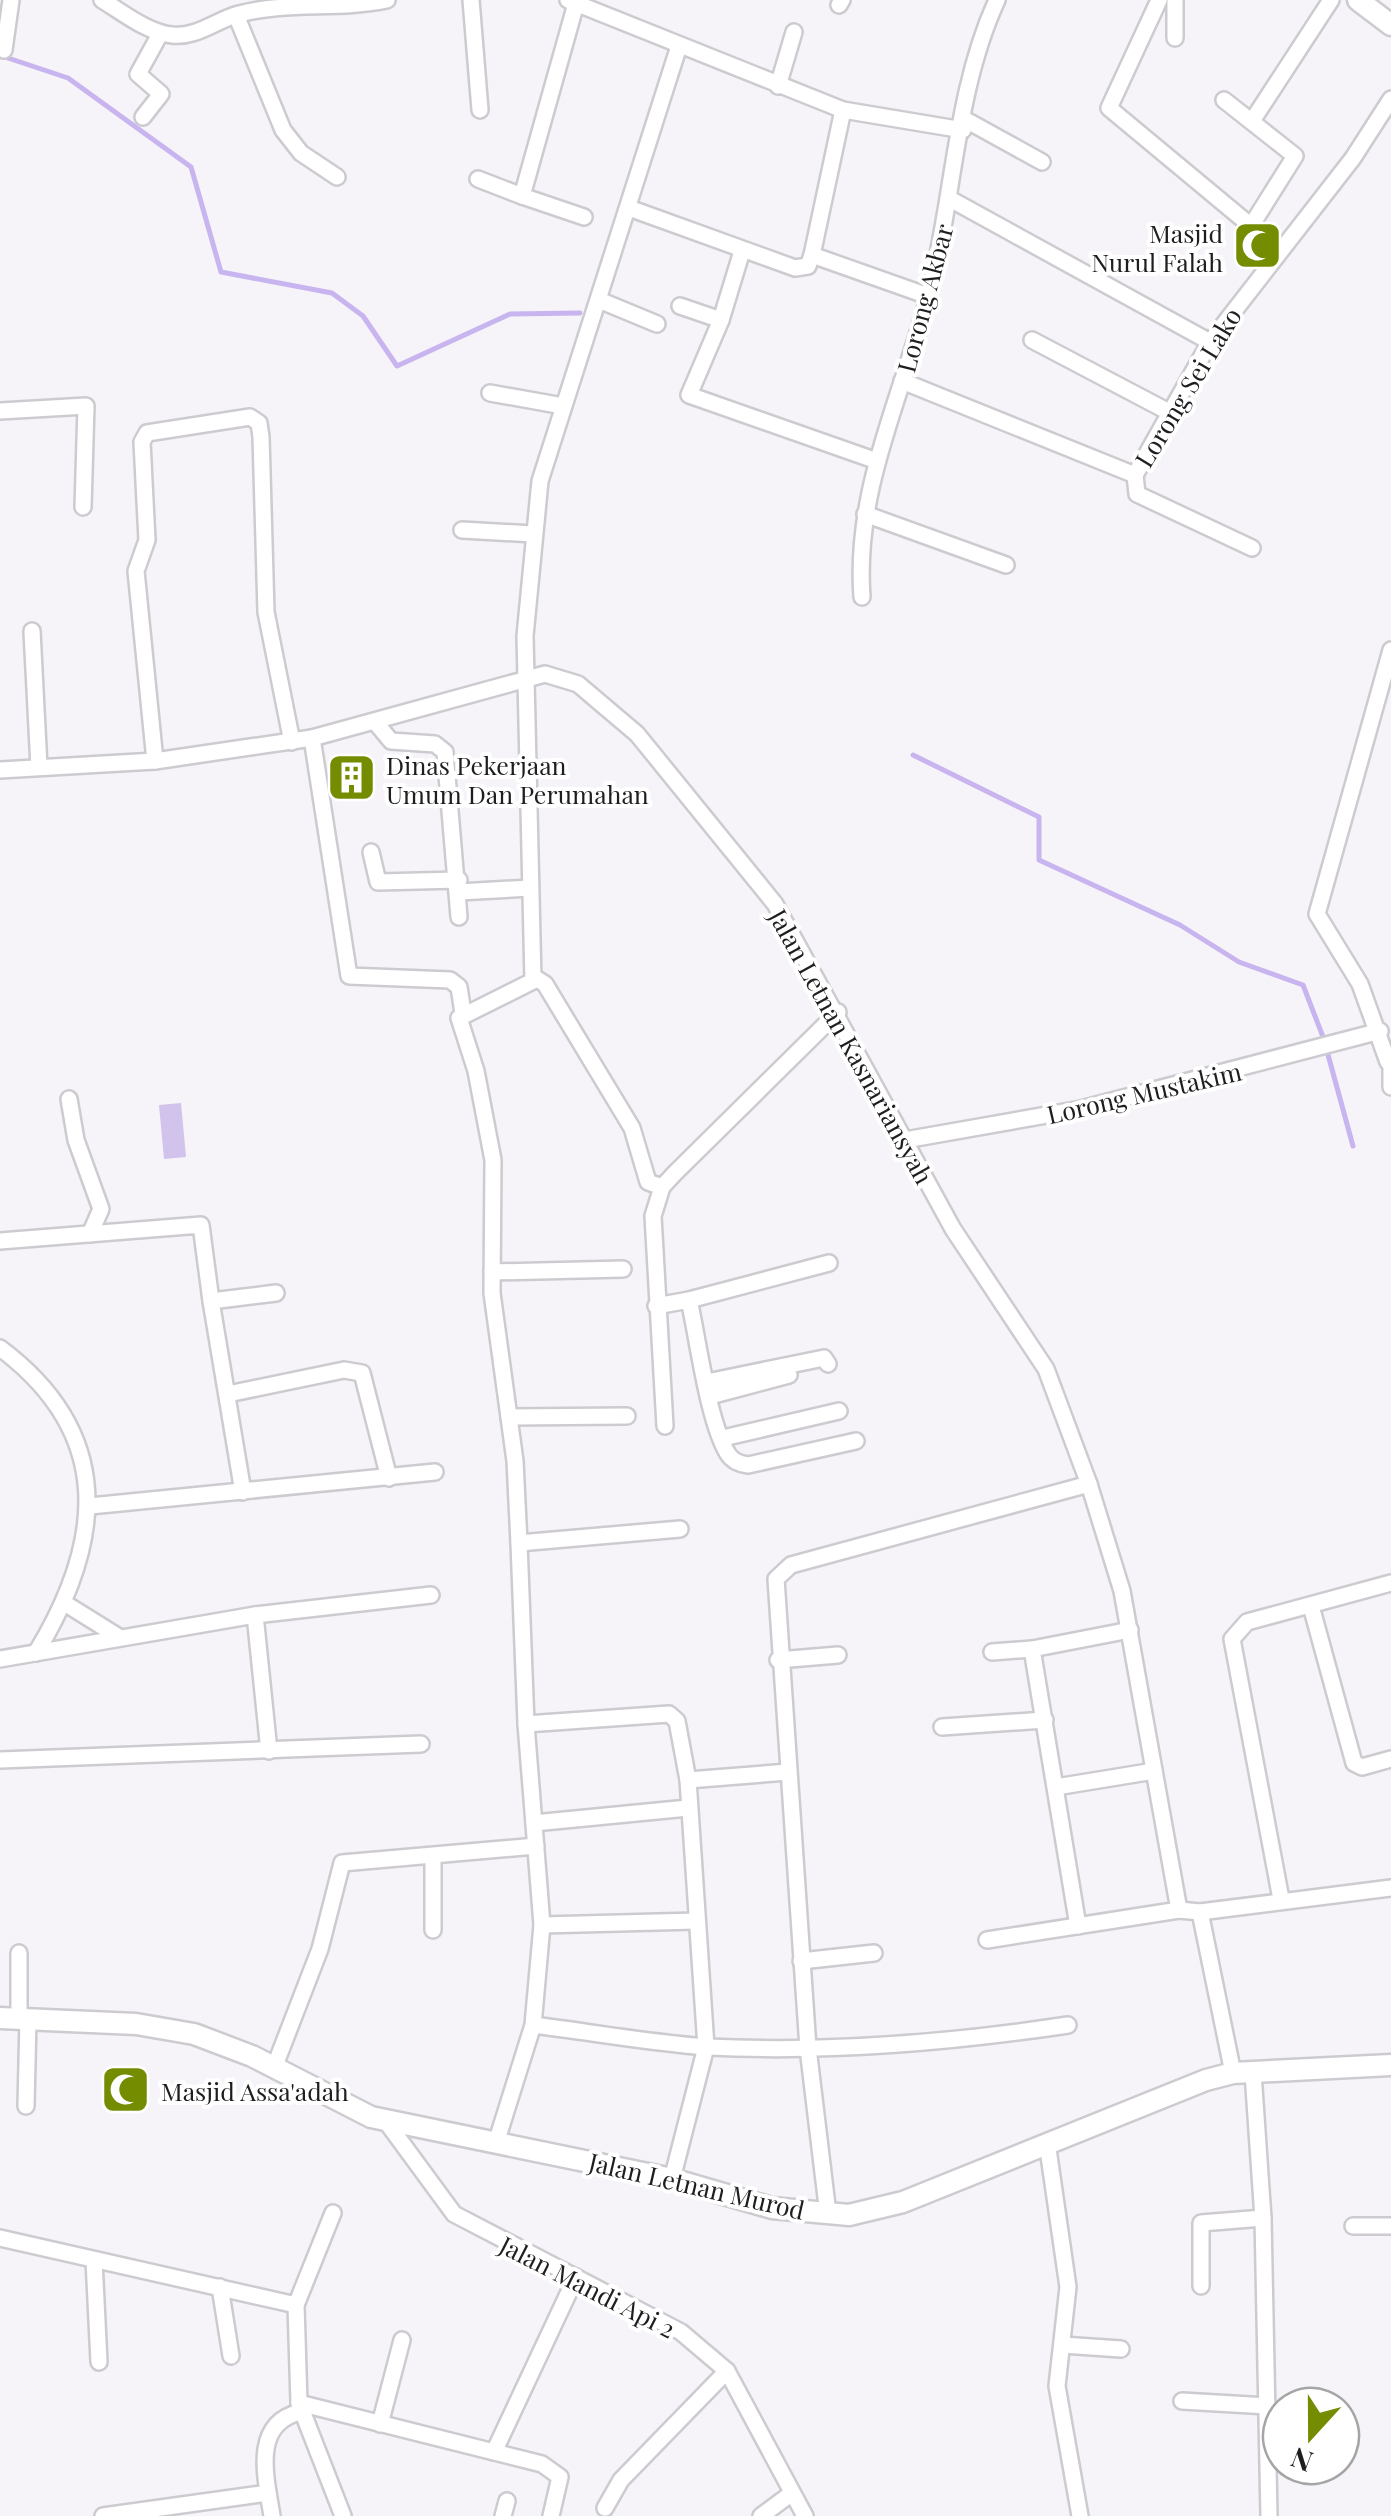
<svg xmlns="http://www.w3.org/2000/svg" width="1391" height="2516" font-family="'Playfair Display',serif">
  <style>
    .green { fill: #d1c3eb }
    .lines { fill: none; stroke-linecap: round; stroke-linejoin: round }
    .stream { stroke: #c8b4ee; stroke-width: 5 }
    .minor-casing { stroke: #cdcbd0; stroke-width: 20 }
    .tertiary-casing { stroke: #cdcbd0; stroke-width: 25 }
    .minor { stroke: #fff; stroke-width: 15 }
    .tertiary { stroke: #fff; stroke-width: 20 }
    .labels { text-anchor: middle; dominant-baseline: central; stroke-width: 8; stroke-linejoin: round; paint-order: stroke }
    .poi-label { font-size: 25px; fill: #1e1d1f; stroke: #fff; text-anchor: start }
    .street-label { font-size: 25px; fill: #1e1d1f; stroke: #fff }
  </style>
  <rect width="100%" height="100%" fill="#f6f4f9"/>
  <path class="green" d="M181,1103L186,1157L164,1159L159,1105Z"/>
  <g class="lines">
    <g class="stream">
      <path d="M2,56L68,78L191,167L221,272L332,293L363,316L397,366L510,314L580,313"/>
      <path d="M913,755L1039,817V860L1180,925L1239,962L1303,985L1325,1042"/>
      <path d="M1327,1051L1353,1146"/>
    </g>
    <defs>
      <g id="minor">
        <path d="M102,0C122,12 148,33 172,35C196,38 216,20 239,14C288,1 338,10 387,0"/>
        <path d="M471,0L480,110"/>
        <path d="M568,0L843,110L963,130"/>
        <path d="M577,0L522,196L584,217"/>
        <path d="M1159,0L1109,108L1251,226L1295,156L1224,100"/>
        <path d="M839,5L842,0"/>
        <path d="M236,15L283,130L301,153L337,177"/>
        <path d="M1175,38V0"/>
        <path d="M4,50L11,0"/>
        <path d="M778,86L794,32"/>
        <path d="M143,117L161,94L138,74L160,34"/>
        <path d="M964,119L1042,162"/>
        <path d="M1252,121L1331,0"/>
        <path d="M478,179L522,196"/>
        <path d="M950,199L1210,342"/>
        <path d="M629,208L795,268L808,266L812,255L928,296"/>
        <path d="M742,251L721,320L689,395L877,461"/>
        <path d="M812,255L843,110"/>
        <path d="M599,300L657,324"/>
        <path d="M680,306L721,320"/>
        <path d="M1032,340L1167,411"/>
        <path d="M902,381L1135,475"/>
        <path d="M490,393L563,406"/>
        <path d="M0,411L86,406L83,507"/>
        <path d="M865,514L1006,565"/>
        <path d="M462,530L533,534"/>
        <path d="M1252,548L1137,494L1135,475L1210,342L1353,158L1391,99"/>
        <path d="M862,597C854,490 902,396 929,295C954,198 955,91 997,0"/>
        <path d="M32,631L39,767"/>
        <path d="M376,723L391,741L435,744L445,752L459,917"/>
        <path d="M312,738L349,976L450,980L459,987L463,1013"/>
        <path d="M155,761L136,571L147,540L142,442L147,433L250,417L259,423L261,437L266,612L292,742"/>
        <path d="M0,770L155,761L312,738L545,674L578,684L637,734L775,904L953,1229L1046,1369L1089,1484L1122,1591L1179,1910"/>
        <path d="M371,852L378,882L459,880"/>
        <path d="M459,892L530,888"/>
        <path d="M534,977L545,984L632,1128L648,1182L662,1187"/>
        <path d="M1391,1061V1087"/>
        <path d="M1388,1062L1360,984L1317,914L1391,650"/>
        <path d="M69,1099L76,1140L101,1209L90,1234"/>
        <path d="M905,1140L1081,1109L1380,1031"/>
        <path d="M0,1241L201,1225L211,1301L276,1293"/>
        <path d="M492,1272L623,1269"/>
        <path d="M689,1300L829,1263"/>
        <path d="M211,1301L243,1492"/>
        <path d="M656,1306L689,1300C698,1339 708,1422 728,1454C733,1462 740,1464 748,1465L856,1441"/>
        <path d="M0,1348C115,1434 104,1541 36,1653"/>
        <path d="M707,1382L824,1358L828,1364"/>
        <path d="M228,1394L344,1370L362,1373L389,1478"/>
        <path d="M710,1396L789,1375"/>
        <path d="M509,1417L627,1416"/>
        <path d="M665,1426L653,1216L662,1187L675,1173L838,1012"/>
        <path d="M723,1438L839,1411"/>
        <path d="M90,1506L435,1472"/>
        <path d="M519,1543L515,1461L492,1293L493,1160L476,1071L459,1018L533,981L525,636L540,481L679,46"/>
        <path d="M66,1604L119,1637"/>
        <path d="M1311,1606L1354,1763L1362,1767L1391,1759"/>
        <path d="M255,1615L269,1751"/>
        <path d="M992,1652L1032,1649"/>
        <path d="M0,1659L255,1615L431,1595"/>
        <path d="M778,1660L838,1655"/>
        <path d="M526,1724L669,1714L677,1721L688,1780L706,2047L672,2179"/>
        <path d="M942,1727L1045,1720"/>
        <path d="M0,1760L421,1744"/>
        <path d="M688,1780L788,1772"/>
        <path d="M1056,1787L1154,1771"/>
        <path d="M534,1823L688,1808"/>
        <path d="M433,1857V1930"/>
        <path d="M1281,1899L1232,1639L1247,1622L1391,1583"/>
        <path d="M1200,1912L1233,2073"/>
        <path d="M542,1925L696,1921"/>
        <path d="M1078,1926L1032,1649L1130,1630"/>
        <path d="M987,1940L1179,1910L1200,1912L1391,1888"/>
        <path d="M801,1961L874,1953"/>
        <path d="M19,2019V1953"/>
        <path d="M533,2025C591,2032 650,2043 708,2047C830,2053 948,2043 1068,2025"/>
        <path d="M274,2068L320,1949L342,1863L536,1846"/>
        <path d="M1253,2073L1263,2218L1269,2516"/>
        <path d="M26,2106L28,2019"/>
        <path d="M385,2120L454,2214L681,2332L727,2371L805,2516"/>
        <path d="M497,2140L533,2025L542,1925L526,1724L519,1543L680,1529"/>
        <path d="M1047,2142L1068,2287L1057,2386L1080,2516"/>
        <path d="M333,2213L296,2305L299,2403L343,2516"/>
        <path d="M828,2214L808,2048L776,1579L791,1565L1089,1484"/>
        <path d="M1353,2226H1391"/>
        <path d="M0,2238L296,2305"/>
        <path d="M94,2260L99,2362"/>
        <path d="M1201,2286V2223L1263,2218"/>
        <path d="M220,2287L231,2356"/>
        <path d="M1062,2345L1121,2349"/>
        <path d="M1182,2401L1268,2406"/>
        <path d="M299,2403L542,2464L560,2477L551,2516"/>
        <path d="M380,2424L402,2340"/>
        <path d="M494,2452L576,2277"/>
        <path d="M605,2508L621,2480L727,2371"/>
        <path d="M103,2516L268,2493"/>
        <path d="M272,2516C266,2478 251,2424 300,2412"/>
        <path d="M503,2516L507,2501"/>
        <path d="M761,2516L792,2493"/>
      </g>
      <g id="tertiary">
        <path d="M1358,0L1391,25"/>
        <path d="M0,2018L136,2024L194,2034L252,2056L371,2117L672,2179L772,2208L849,2215L903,2202L1206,2080L1233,2073L1391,2065"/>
      </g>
    </defs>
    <use href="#minor" class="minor-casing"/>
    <use href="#tertiary" class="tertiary-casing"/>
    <use href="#minor" class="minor"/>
    <use href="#tertiary" class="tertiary"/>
  </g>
  <defs>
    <symbol id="mosque-square" viewBox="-11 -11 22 22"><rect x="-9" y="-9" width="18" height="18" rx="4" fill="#748c00" stroke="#fff"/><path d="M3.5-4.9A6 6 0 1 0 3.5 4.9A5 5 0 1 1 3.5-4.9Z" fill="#fff"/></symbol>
    <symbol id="building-square" viewBox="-11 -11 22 22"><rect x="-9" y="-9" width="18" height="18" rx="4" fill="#748c00" stroke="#fff"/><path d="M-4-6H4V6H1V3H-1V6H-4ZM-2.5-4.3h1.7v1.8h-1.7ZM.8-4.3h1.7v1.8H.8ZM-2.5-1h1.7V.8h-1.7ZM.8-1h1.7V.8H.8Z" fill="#fff"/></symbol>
  </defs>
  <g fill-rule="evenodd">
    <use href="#mosque-square" x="1230" y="218" width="55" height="55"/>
    <use href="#building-square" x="324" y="750" width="55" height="55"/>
    <use href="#mosque-square" x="98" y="2062" width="55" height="55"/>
  </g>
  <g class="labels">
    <g class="poi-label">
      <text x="1223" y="232" text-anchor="end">Masjid<tspan x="1223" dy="29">Nurul Falah</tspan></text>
      <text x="386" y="764">Dinas Pekerjaan<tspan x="386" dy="29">Umum Dan Perumahan</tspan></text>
      <text x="161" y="2090">Masjid Assa'adah</text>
    </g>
    <g class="street-label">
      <text transform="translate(924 298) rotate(-75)">Lorong Akbar</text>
      <text transform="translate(1187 387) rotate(-59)">Lorong Sei Lako</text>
      <text transform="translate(852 1046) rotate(61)">Jalan Letnan Kasnariansyah</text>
      <text transform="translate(1144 1092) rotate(-13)">Lorong Mustakim</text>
      <text transform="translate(697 2185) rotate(13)">Jalan Letnan Murod</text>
      <text transform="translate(588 2286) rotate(27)">Jalan Mandi Api 2</text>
    </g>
  </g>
  <g transform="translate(1311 2436) rotate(201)"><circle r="48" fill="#ffffff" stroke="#a5a5a5" stroke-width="2.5"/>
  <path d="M0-8L18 38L0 25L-18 38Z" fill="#748c00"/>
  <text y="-15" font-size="28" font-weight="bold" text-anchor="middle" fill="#1e1d1f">N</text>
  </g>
</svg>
